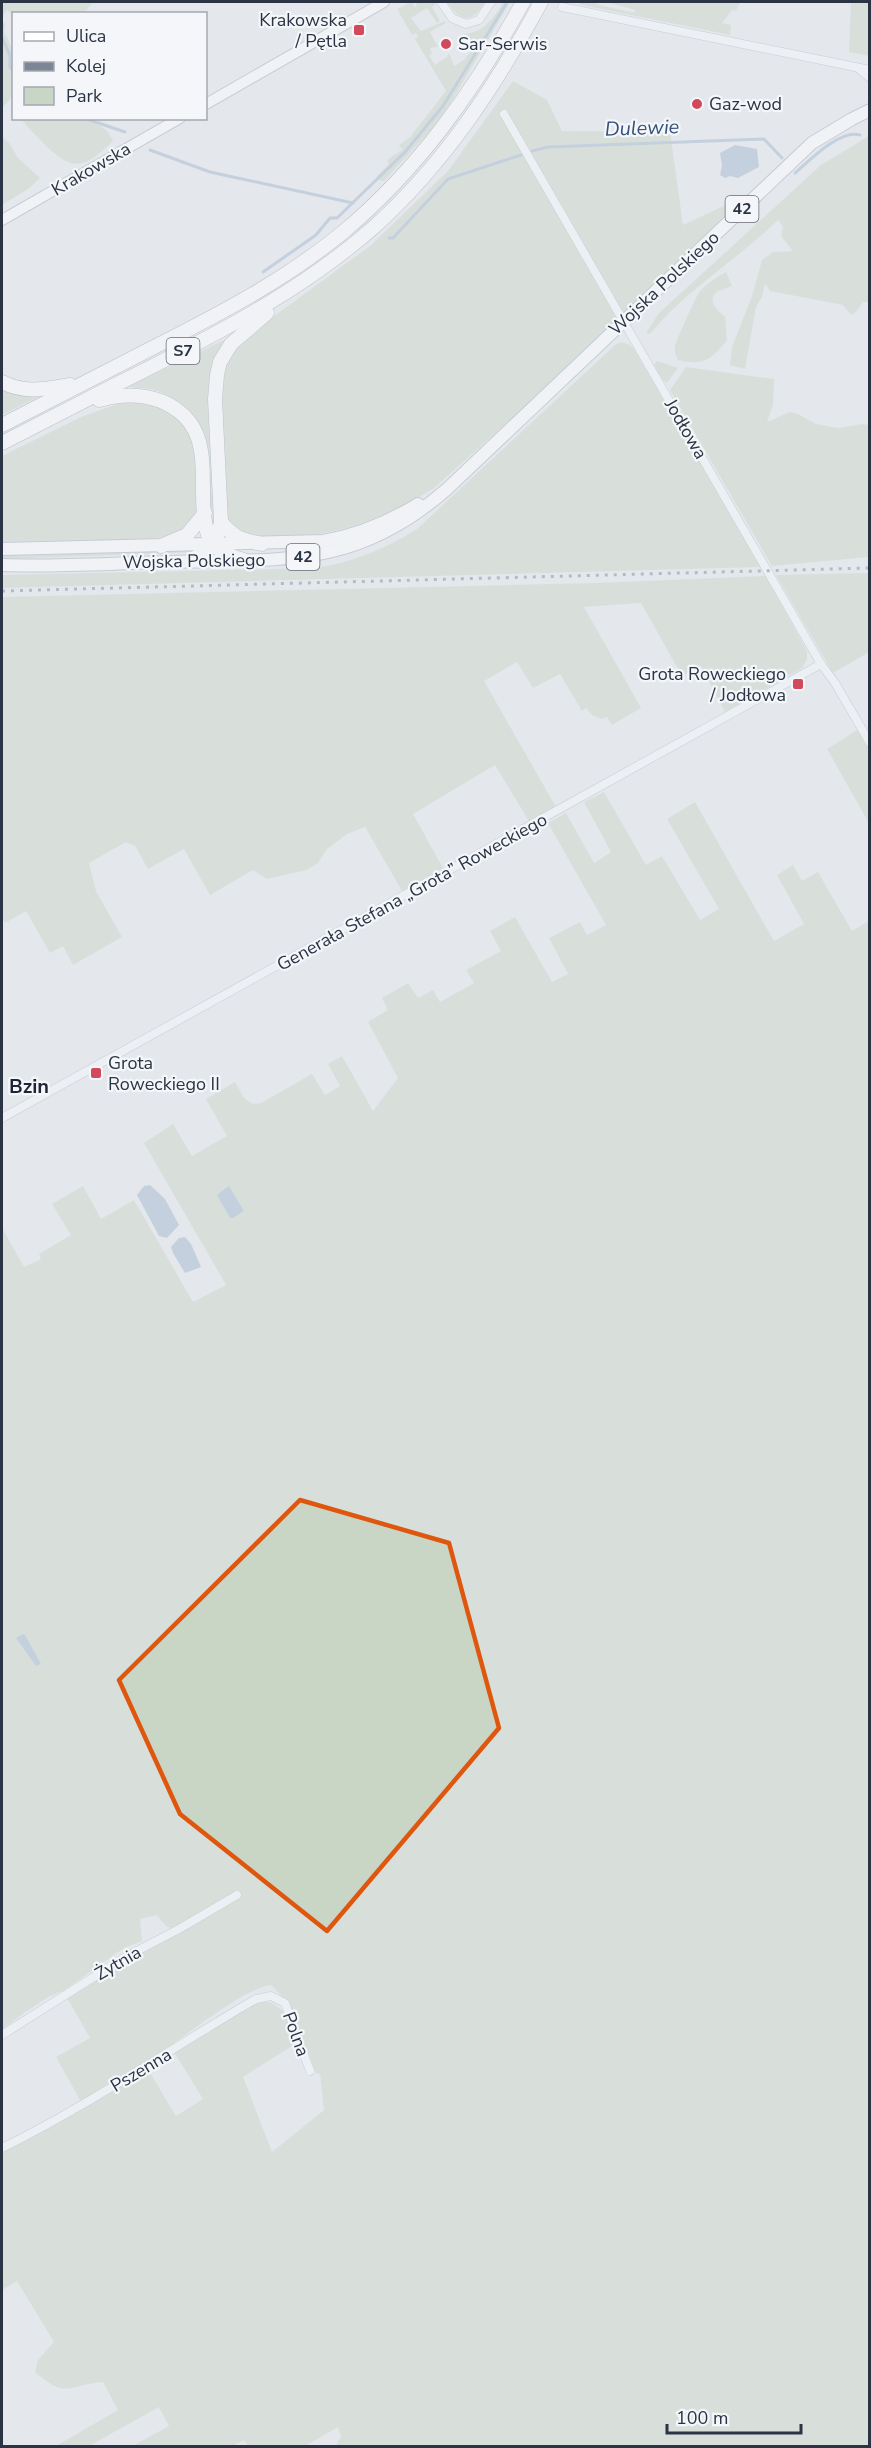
<svg xmlns="http://www.w3.org/2000/svg" width="871" height="2448" font-family="'Nunito Sans',sans-serif">
  <style>
    .green { fill: #c9d6c5 }
    .water { fill: #9fb4cc }
    .lines { fill: none; stroke-linecap: round; stroke-linejoin: round }
    .stream { stroke: #9fb4cc; stroke-width: 3 }
    .street-casing { stroke: #a9aeb7; stroke-width: 9 }
    .secondary-casing { stroke: #a9aeb7; stroke-width: 12 }
    .primary-casing { stroke: #a3abb8; stroke-width: 14 }
    .highway-casing { stroke: #8b94a3; stroke-width: 15 }
    .street { stroke: #f7f8fa; stroke-width: 8 }
    .secondary { stroke: #fff; stroke-width: 10 }
    .primary { stroke: #fff; stroke-width: 12 }
    .highway { stroke: #fff; stroke-width: 14 }
    .rail { stroke: #7d8696; stroke-width: 3; stroke-dasharray: 3 6; stroke-linecap: butt }
    .marked { fill: none; stroke: #df570f; stroke-width: 4.5; stroke-linejoin: round }
    .poi-dot { fill: #d1495b; stroke: #f4f6f9; stroke-width: 2 }
    .labels { text-anchor: middle; dominant-baseline: central; stroke-width: 4.5; stroke-linejoin: round; paint-order: stroke }
    .shield { fill: #f4f6f9; stroke: #676e7b; stroke-width: 1.5 }
    .shield-label { font-size: 16px; font-weight: bold; fill: #2b3445 }
    .poi-label { font-size: 18px; fill: #2b3445; stroke: #f4f6f9; text-anchor: start }
    .street-label { font-size: 18px; fill: #2b3445; stroke: #f4f6f9 }
    .water-label { font-size: 20px; font-style: italic; fill: #34527a; stroke: #f4f6f9 }
    .neighbourhood-label { font-size: 20px; font-weight: bold; fill: #1d2536; stroke: #f4f6f9 }
  </style>
  <rect width="100%" height="100%" fill="#e4e7ec"/>
  <g class="green">
    <path d="M2,2H93L84,13L13,15L7,10L2,17Z"/>
    <path d="M411,2L415,7L417,5L415,2H434L436,4L432,7L440,21L437,23L427,8L411,18L421,31L445,21L446,23L430,32L438,47L430,48L432,54L429,55L435,65L447,57L449,53L454,66L464,60L471,51L464,34C485,32 494,18 503,2H510L450,104L430,131L384,181L379,180L377,176L389,164L387,160L402,150L399,145L410,137L446,91L415,39L418,36L416,33L412,35L397,9Z"/>
    <path d="M447,2H485C472,24 461,22 447,2Z"/>
    <path d="M577,2H594L599,5L635,13V10L606,2H738L740,3L736,11L732,10L722,23L731,25L730,35L582,5Z"/>
    <path d="M851,2H869V56L849,52Z"/>
    <path d="M2,20L5,24L4,32L13,50L14,95L2,108Z"/>
    <path d="M513,81L547,100L562,131L670,132L683,225L764,187L620,322L434,488C378,524 300,550 234,530L225,516L220,403L224,367L237,347L255,330L370,246L448,171Z"/>
    <path d="M21,119C50,118 100,109 113,141C83,170 73,172 43,143C36,135 27,127 21,119Z"/>
    <path d="M869,136V302H863L856,312L851,315L843,305L770,291L765,283L762,297L756,307L745,369L730,365L732,347L752,296L762,260L773,252L793,251L781,236L783,226L778,220C737,260 687,289 650,334L646,333L659,313L821,165Z"/>
    <path d="M4,138L10,144L18,158L40,178L28,189L2,205V140Z"/>
    <path d="M726,272L732,286L716,292C707,303 718,310 725,317L727,340C711,360 704,366 678,360C676,355 674,352 675,346C676,341 696,296 700,291C707,284 717,276 726,272Z"/>
    <path d="M230,337L211,371L209,385L215,528L211,533C209,478 219,417 160,392C151,388 138,388 128,387Z"/>
    <path d="M622,342L630,345L634,349L761,567L2,588V575L316,568C353,562 385,549 417,529L616,344Z"/>
    <path d="M657,361L678,368L667,383L661,378L654,365Z"/>
    <path d="M686,367L774,379L773,405L767,422L790,412L798,414L816,424L838,428L862,424L869,425V557L772,566L670,390Z"/>
    <path d="M2,387L44,394L2,415Z"/>
    <path d="M123,402C148,403 184,409 194,438C200,457 197,483 198,503C197,514 191,524 182,531C164,545 32,541 2,542V456L81,417Z"/>
    <path d="M201,549L199,552L2,559V554Z"/>
    <path d="M869,573V652L833,673L776,575Z"/>
    <path d="M766,576L807,651V659L802,668L725,712L701,666L682,676L641,603L584,607L641,708L612,725L607,717L602,719L592,715L586,708L582,711L560,674L533,688L517,662L484,681L556,807L529,821L495,765L413,814L443,868L402,891L365,827L347,834L327,849L317,864L306,870L267,879L253,870L210,895L184,849L148,869L135,846L126,842L89,863L96,891L122,937L73,965L63,946L50,953L26,911L5,923L2,917V597L596,583Z"/>
    <path d="M862,727L869,740V823L827,749Z"/>
    <path d="M604,792L646,865L662,856L700,920L719,909L667,819L695,802L774,941L804,924L777,875L793,865L802,881L818,872L852,931L869,921V2446H336L341,2436L338,2427L305,2446H248L244,2440L232,2446H137L136,2444L169,2426L159,2407L89,2446H56L118,2410L103,2382C67,2385 67,2400 35,2372L38,2360L54,2342L17,2281L2,2290V2152L149,2071L176,2116L203,2099L174,2052L254,2003L264,2002L272,2003L286,2013L297,2043L243,2077L272,2152L324,2110L320,2074L316,2073L289,2004L271,1985C246,1988 198,2027 175,2042L174,2047L81,2102L56,2057L90,2038L66,1996L236,1901L233,1894L173,1929L166,1926L157,1915L140,1919L142,1941L124,1948L63,1991L48,1997L21,2015L2,2030V1228L24,1267L41,1259L39,1254L71,1235L52,1204L83,1186L101,1219L134,1200L193,1302L226,1285L144,1143L173,1124L192,1156L227,1136L206,1099L235,1082L244,1098L253,1104L261,1103L312,1074L325,1095L340,1086L328,1064L342,1056L373,1111L398,1078L368,1022L388,1010L382,998L408,983L418,998L433,990L440,1002L474,983L466,970L501,951L490,931L515,917L552,982L568,974L549,938L580,922L587,935L606,925L548,823L566,813L594,863L611,852L584,802Z"/>
  </g>
  <g class="water">
    <path d="M735,145L757,149L759,167L738,178L730,176L725,178L720,175L722,165L720,153Z"/>
    <path d="M150,1185L165,1199L179,1225L167,1238L159,1236L137,1195L144,1186Z"/>
    <path d="M229,1186L244,1211L233,1218H230L217,1195Z"/>
    <path d="M185,1237L191,1244L201,1267L185,1273L173,1253L171,1247L179,1238Z"/>
    <path d="M23,1634L25,1635L41,1664L36,1666L16,1638Z"/>
  </g>
  <g class="lines">
    <g class="stream">
      <path d="M2,38L10,55V67L14,72"/>
      <path d="M84,118L125,132"/>
      <path d="M869,138H870"/>
      <path d="M150,150L210,172L353,203"/>
      <path d="M532,151L548,147L764,139L782,158"/>
      <path d="M795,173C810,160 840,129 860,135"/>
      <path d="M389,238H393L448,179L521,155"/>
      <path d="M263,272L316,235L330,218H337L405,152L443,106L506,4"/>
    </g>
    <defs>
      <g id="street">
        <path d="M441,2L452,18L466,24L479,20L491,2"/>
        <path d="M562,7L870,70"/>
        <path d="M859,69L870,78"/>
        <path d="M504,114L821,664L835,683L870,743"/>
        <path d="M2,1118L821,664"/>
        <path d="M2,2035L127,1956L179,1929L237,1895"/>
        <path d="M2,2148C90,2105 171,2048 256,1999L271,1996L285,2003L310,2071"/>
      </g>
      <g id="secondary">
        <path d="M206,104L384,2"/>
        <path d="M2,220L180,118"/>
      </g>
      <g id="primary">
        <path d="M2,549L323,541C358,535 387,523 418,504"/>
        <path d="M2,565C58,567 114,563 170,562C283,559 356,569 447,489L812,143L852,119L870,110"/>
      </g>
      <g id="highway">
        <path d="M2,382C25,394 45,389 70,385"/>
        <path d="M99,400C120,394 140,393 161,401C223,427 193,487 208,535C214,551 230,556 244,560"/>
        <path d="M2,425C54,398 107,371 160,344C223,312 286,279 342,233C419,169 475,89 523,2"/>
        <path d="M2,443C51,418 101,392 151,367C230,327 307,286 374,227C445,163 496,85 541,2"/>
        <path d="M221,522C234,538 242,540 262,544"/>
        <path d="M161,546L187,535L205,513"/>
        <path d="M190,561L215,545L221,522L215,399L217,375L220,362L231,344L267,313"/>
      </g>
    </defs>
    <use href="#street" class="street-casing"/>
    <use href="#secondary" class="secondary-casing"/>
    <use href="#primary" class="primary-casing"/>
    <use href="#highway" class="highway-casing"/>
    <use href="#street" class="street"/>
    <use href="#secondary" class="secondary"/>
    <use href="#primary" class="primary"/>
    <use href="#highway" class="highway"/>
    <path class="rail" d="M2,591L870,568"/>
  </g>
  <path d="M0 0H871V2448H0ZM300,1500L449,1543L499,1728L327,1931L180,1814L119,1680Z" fill="#e4e7ec" fill-opacity=".55" fill-rule="evenodd"/>
  <path class="marked" d="M300,1500L449,1543L499,1728L327,1931L180,1814L119,1680Z"/>
  <g class="poi-dot">
    <rect x="353" y="24" width="12" height="12" rx="3"/>
    <circle cx="446" cy="44" r="6"/>
    <circle cx="697" cy="104" r="6"/>
    <rect x="792" y="678" width="12" height="12" rx="3"/>
    <rect x="90" y="1067" width="12" height="12" rx="3"/>
  </g>
  <g class="labels">
    <g class="shield">
      <rect x="725.5" y="196" width="33" height="26" rx="4.5"/>
      <rect x="166.5" y="338" width="33" height="26" rx="4.5"/>
      <rect x="286.5" y="544" width="33" height="26" rx="4.5"/>
    </g>
    <g class="shield-label">
      <text x="742" y="209">42</text>
      <text x="183" y="351">S7</text>
      <text x="303" y="557">42</text>
    </g>
    <g class="poi-label">
      <text x="347" y="20" text-anchor="end">Krakowska<tspan x="347" dy="21">/ Pętla</tspan></text>
      <text x="458" y="44">Sar-Serwis</text>
      <text x="709" y="104">Gaz-wod</text>
      <text x="786" y="674" text-anchor="end">Grota Roweckiego<tspan x="786" dy="21">/ Jodłowa</tspan></text>
      <text x="108" y="1063">Grota<tspan x="108" dy="21">Roweckiego II</tspan></text>
    </g>
    <g class="street-label">
      <text transform="translate(91 169) rotate(-30)">Krakowska</text>
      <text transform="translate(664 283) rotate(-43)">Wojska Polskiego</text>
      <text transform="translate(686 429) rotate(60)">Jodłowa</text>
      <text transform="translate(194 561) rotate(-1)">Wojska Polskiego</text>
      <text transform="translate(412 892) rotate(-29)">Generała Stefana „Grota” Roweckiego</text>
      <text transform="translate(118 1963) rotate(-30)">Żytnia</text>
      <text transform="translate(296 2034) rotate(70)">Polna</text>
      <text transform="translate(141 2070) rotate(-31)">Pszenna</text>
    </g>
    <g class="water-label">
      <text transform="translate(642 128) rotate(-2)">Dulewie</text>
    </g>
    <g class="neighbourhood-label">
      <text x="29" y="1086">Bzin</text>
    </g>
  </g>
  <rect width="871" height="2448" fill="none" stroke="#2b3445" stroke-width="6"/>
  <rect x="12" y="12" width="195" height="108" fill="#f4f6f9" stroke="#a4a8b1" stroke-width="1.5"/>
  <rect x="24" y="32" width="30" height="9" fill="#ffffff" stroke="#a4a8b1" stroke-width="1.5"/>
  <text x="66" y="42" font-size="18" fill="#2b3445">Ulica</text>
  <rect x="24" y="62" width="30" height="9" fill="#7d8696" stroke="#a4a8b1" stroke-width="1.5"/>
  <text x="66" y="72" font-size="18" fill="#2b3445">Kolej</text>
  <rect x="24" y="87" width="30" height="18" fill="#c9d6c5" stroke="#a4a8b1" stroke-width="1.5"/>
  <text x="66" y="102" font-size="18" fill="#2b3445">Park</text>
  <path d="M667 2424v9h134v-9" fill="none" stroke="#2b3445" stroke-width="3"/>
  <text x="676" y="2424" font-size="18" fill="#2b3445" stroke="#f4f6f9" stroke-width="4.5" paint-order="stroke">100 m</text>
</svg>
